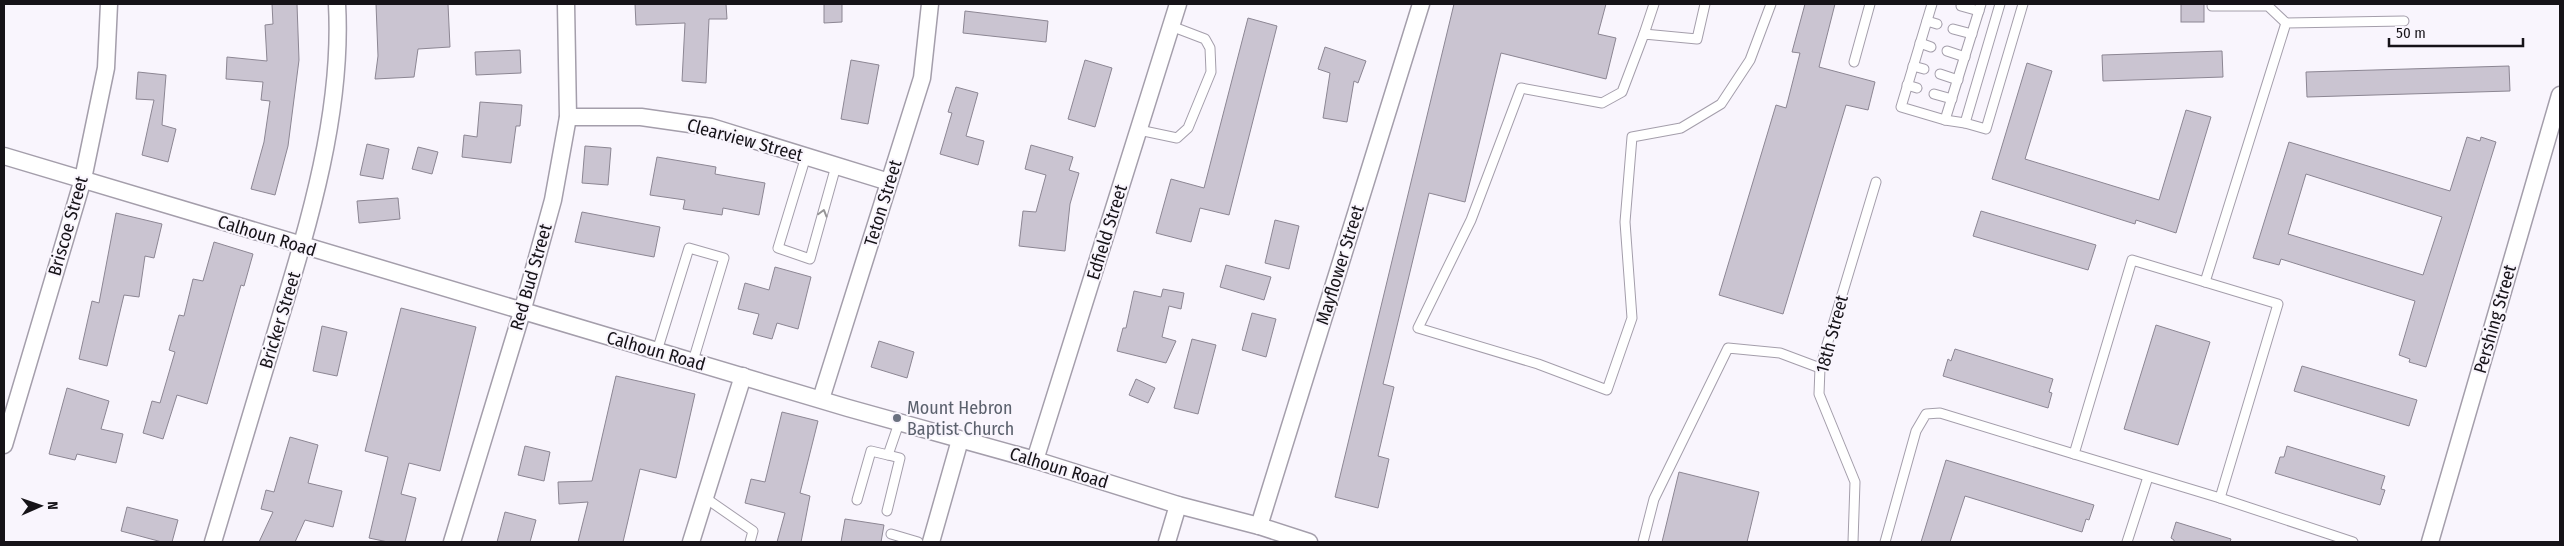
<svg xmlns="http://www.w3.org/2000/svg" width="2564" height="546" font-family="'Fira Sans Condensed',sans-serif">
  <style>
    .building { fill: #cac4d1; stroke: #8c8693; fill-rule: evenodd }
    .lines { fill: none; stroke-linecap: round; stroke-linejoin: round }
    .lane-casing { stroke: #a49eab; stroke-width: 11 }
    .street-casing { stroke: #a49eab; stroke-width: 19 }
    .lane { stroke: #fff; stroke-width: 9 }
    .street { stroke: #fff; stroke-width: 16 }
    .oneway { stroke: #969597 }
    .worship-dot { fill: #6b7280; stroke: #f9f5fd; stroke-width: 2 }
    .labels { text-anchor: middle; dominant-baseline: central; stroke-width: 4; stroke-linejoin: round; paint-order: stroke }
    .street-label { font-size: 18px; fill: #161318; stroke: #f9f5fd }
    .worship-label { font-size: 18px; fill: #5b616d; stroke: #f9f5fd; text-anchor: start }
  </style>
  <rect width="100%" height="100%" fill="#f9f5fd"/>
  <g class="building">
    <path d="M272,4H297L299,60L288,146L275,195L251,189L264,142L270,101L261,100L263,82L226,79L227,57L267,61L265,25L273,24Z"/>
    <path d="M376,4H448L450,47L418,49L414,77L375,79L378,56Z"/>
    <path d="M635,4H726L727,19H709L706,83L682,81L685,23L636,25Z"/>
    <path d="M824,4H842V22L824,23Z"/>
    <path d="M1454,4H1606L1598,34L1616,38L1606,79L1501,53L1465,202L1429,193L1383,384L1394,387L1378,456L1389,459L1378,508L1335,497Z"/>
    <path d="M1805,4H1835L1819,67L1875,82L1868,110L1846,105L1783,314L1719,295L1776,105L1786,108L1800,53L1792,52Z"/>
    <rect x="2181" y="4" width="23" height="18"/>
    <path d="M965,11L1048,21L1046,42L963,33Z"/>
    <path d="M1248,18L1277,26L1229,215L1200,208L1191,242L1156,233L1171,179L1204,188Z"/>
    <path d="M1325,47L1366,61L1358,83L1354,81L1347,122L1323,118L1330,73L1318,69Z"/>
    <path d="M520,50L521,73L476,75L475,52Z"/>
    <path d="M2222,51L2223,77L2103,81L2102,55Z"/>
    <path d="M851,60L879,65L868,124L841,119Z"/>
    <path d="M1085,60L1112,68L1095,127L1068,119Z"/>
    <path d="M2027,63L2052,71L2025,159L2159,200L2186,110L2211,117L2176,233L2136,220L2135,224L1992,179Z"/>
    <path d="M2509,66L2510,91L2307,97L2306,72Z"/>
    <path d="M138,72L166,75L162,125L176,129L168,162L142,155L154,100L136,99Z"/>
    <path d="M956,87L978,93L966,136L984,141L978,165L940,154L952,113L948,112Z"/>
    <path d="M480,102L522,105L520,126H516L511,163L462,157L464,135L477,137Z"/>
    <path d="M2467,137L2480,141L2481,137L2496,142L2426,367L2409,362L2410,359L2399,355L2415,301L2281,259L2279,265L2253,258L2289,142L2450,191ZM2306,174L2442,217L2423,275L2288,234Z"/>
    <path d="M367,144L389,149L383,179L360,175Z"/>
    <path d="M1031,145L1073,157L1069,170L1079,173L1070,204L1065,251L1019,246L1023,211L1036,212L1046,175L1025,169Z"/>
    <path d="M585,146L611,148L608,185L582,183Z"/>
    <path d="M418,147L438,152L432,174L412,169Z"/>
    <path d="M657,157L716,167L715,174L765,183L759,215L723,208L722,215L683,209L685,200L650,195Z"/>
    <path d="M398,198L400,219L359,223L357,201Z"/>
    <path d="M1981,211L2096,245L2088,270L1973,236Z"/>
    <path d="M582,212L660,227L654,257L575,242Z"/>
    <path d="M116,213L162,224L154,258L145,256L139,297L124,295L107,366L79,359L92,301L99,303Z"/>
    <path d="M1275,220L1299,226L1289,269L1265,263Z"/>
    <path d="M214,242L253,254L244,286L241,285L207,404L177,395L163,439L143,433L152,401L160,403L175,352L169,350L179,315L184,316L193,279L203,281Z"/>
    <path d="M1226,265L1271,277L1264,300L1220,287Z"/>
    <path d="M775,267L811,277L798,329L777,323L772,339L753,334L759,314L738,309L745,283L769,290Z"/>
    <path d="M1163,289L1184,293L1181,309L1169,306L1162,337L1176,341L1166,363L1117,351L1123,328H1126L1134,291L1161,297Z"/>
    <path d="M401,308L476,327L440,471L409,463L401,494L416,498L405,542H388L369,538L388,457L365,451Z"/>
    <path d="M1252,313L1276,319L1266,357L1242,350Z"/>
    <path d="M2156,325L2210,342L2178,445L2124,429Z"/>
    <path d="M322,326L347,332L337,376L313,371Z"/>
    <path d="M1192,339L1216,345L1198,414L1174,408Z"/>
    <path d="M879,341L914,352L907,378L871,367Z"/>
    <path d="M1955,349L2053,379L2049,392L2052,393L2048,408L1943,376L1948,359L1951,361Z"/>
    <path d="M2302,366L2417,400L2409,426L2294,391Z"/>
    <path d="M616,376L695,394L676,478L640,469L623,542H578L588,502L559,504L558,482L592,481Z"/>
    <path d="M1136,379L1155,388L1148,403L1129,395Z"/>
    <path d="M67,388L109,401L101,429L123,434L116,463L77,454L75,460L49,454Z"/>
    <path d="M782,412L818,421L800,493L810,496L801,542H777L785,513L745,503L751,479L765,482Z"/>
    <path d="M290,437L318,445L308,483L342,491L333,527L305,520L295,542H259L273,512L261,509L266,490L274,492Z"/>
    <path d="M525,446L550,452L544,481L518,475Z"/>
    <path d="M2287,446L2385,476L2381,489L2385,490L2380,505L2275,473L2280,457H2284Z"/>
    <path d="M1946,460L2094,505L2089,520L2086,519L2082,532L1965,496L1950,542H1921Z"/>
    <path d="M1679,472L1759,492L1747,542H1662Z"/>
    <path d="M127,507L178,520L172,542H162L121,531Z"/>
    <path d="M505,512L536,520L530,542H497Z"/>
    <path d="M845,519L884,525L881,542H841Z"/>
    <path d="M2176,522L2231,539L2230,542H2174V540L2171,538Z"/>
  </g>
  <g class="lines">
    <defs>
      <g id="lane">
        <path d="M1705,4L1697,39L1644,34L1622,92L1602,103L1521,88L1471,220L1418,328L1538,364L1607,390L1632,318L1625,222L1632,137L1681,128L1721,104L1750,60L1771,4"/>
        <path d="M1932,4L1901,107L1945,120L1981,4"/>
        <path d="M2000,4L1965,123L1986,129L2023,4"/>
        <path d="M1961,6L1979,11"/>
        <path d="M2212,6H2268L2286,23"/>
        <path d="M1927,21L1937,24"/>
        <path d="M1953,29L1972,34"/>
        <path d="M1644,34L1654,4"/>
        <path d="M1920,43L1931,47"/>
        <path d="M1947,51L1965,57"/>
        <path d="M1854,62L1870,4"/>
        <path d="M1913,66L1924,69"/>
        <path d="M1940,74L1958,80"/>
        <path d="M1907,85L1917,88"/>
        <path d="M1934,94L1952,99"/>
        <path d="M1945,120L1965,123"/>
        <path d="M1139,130L1177,138L1188,128L1211,72L1210,48L1205,39L1171,26"/>
        <path d="M806,156L778,248L810,259L836,166"/>
        <path d="M2132,260L2278,304L2220,498L2074,454Z"/>
        <path d="M2205,282L2286,23L2404,21"/>
        <path d="M657,351L689,248L724,258L693,361"/>
        <path d="M704,497L753,531L750,542"/>
        <path d="M2220,498L2353,542"/>
        <path d="M857,500L871,451L888,455"/>
        <path d="M887,511L900,458L888,455L899,423"/>
        <path d="M891,534L918,542"/>
        <path d="M1643,542L1654,499L1728,348L1780,353L1820,368"/>
        <path d="M1853,542L1855,482L1819,394L1820,368L1876,182"/>
        <path d="M1885,542L1916,431L1926,414L1940,413L2074,454"/>
        <path d="M2127,542L2148,477"/>
      </g>
      <g id="street">
        <path d="M568,117H641L711,127L889,182"/>
        <path d="M4,156L848,408L1035,460L1178,505L1259,526L1309,542"/>
        <path d="M821,399L922,78L930,4"/>
        <path d="M4,445L83,179L106,68L109,4"/>
        <path d="M1035,460L1178,4"/>
        <path d="M1259,526L1421,4"/>
        <path d="M213,542C234,470 256,398 278,325C309,223 343,112 337,4"/>
        <path d="M452,542L522,312L553,200L568,117L566,4"/>
        <path d="M691,542L743,376"/>
        <path d="M931,542L960,440"/>
        <path d="M1167,542L1178,505"/>
        <path d="M2430,542L2560,95"/>
      </g>
    </defs>
    <use href="#lane" class="lane-casing"/>
    <use href="#street" class="street-casing"/>
    <use href="#lane" class="lane"/>
    <use href="#street" class="street"/>
  </g>
  <defs><path id="oneway-chevron" d="M-2-3.5L2.5 0L-2 3.5" fill="none" stroke-width="1.6" stroke-linecap="round" stroke-linejoin="round" transform="scale(1.25)"/></defs>
  <use class="oneway" href="#oneway-chevron" transform="translate(823 213) rotate(-74)"/>
  <circle class="worship-dot" cx="897" cy="418" r="5"/>
  <g class="labels">
    <g class="street-label">
      <text transform="translate(745 140) rotate(15)">Clearview Street</text>
      <text transform="translate(883 203) rotate(-73)">Teton Street</text>
      <text transform="translate(68 226) rotate(-74)">Briscoe Street</text>
      <text transform="translate(1107 232) rotate(-73)">Edfield Street</text>
      <text transform="translate(267 236) rotate(17)">Calhoun Road</text>
      <text transform="translate(1340 265) rotate(-73)">Mayflower Street</text>
      <text transform="translate(531 277) rotate(-74)">Red Bud Street</text>
      <text transform="translate(2495 319) rotate(-74)">Pershing Street</text>
      <text transform="translate(280 320) rotate(-73)">Bricker Street</text>
      <text transform="translate(1832 334) rotate(-75)">18th Street</text>
      <text transform="translate(656 351) rotate(16)">Calhoun Road</text>
      <text transform="translate(1059 468) rotate(17)">Calhoun Road</text>
    </g>
    <g class="worship-label">
      <text x="907" y="408">Mount Hebron<tspan x="907" dy="21">Baptist Church</tspan></text>
    </g>
  </g>
  <rect width="2564" height="546" fill="none" stroke="#161318" stroke-width="10"/>
  <g transform="translate(40 506) rotate(88)" stroke="#f9f5fd" stroke-width="4" paint-order="stroke">
  <path d="M0-4L9 19L0 12L-9 19Z" fill="#161318"/>
  <text y="-8" font-size="14" font-weight="bold" text-anchor="middle" fill="#161318">N</text>
  </g>
  <path d="M2389 38v8h134v-8" fill="none" stroke="#161318" stroke-width="2.5"/>
  <text x="2396" y="38" font-size="15" fill="#161318" stroke="#f9f5fd" stroke-width="4" paint-order="stroke">50 m</text>
</svg>
